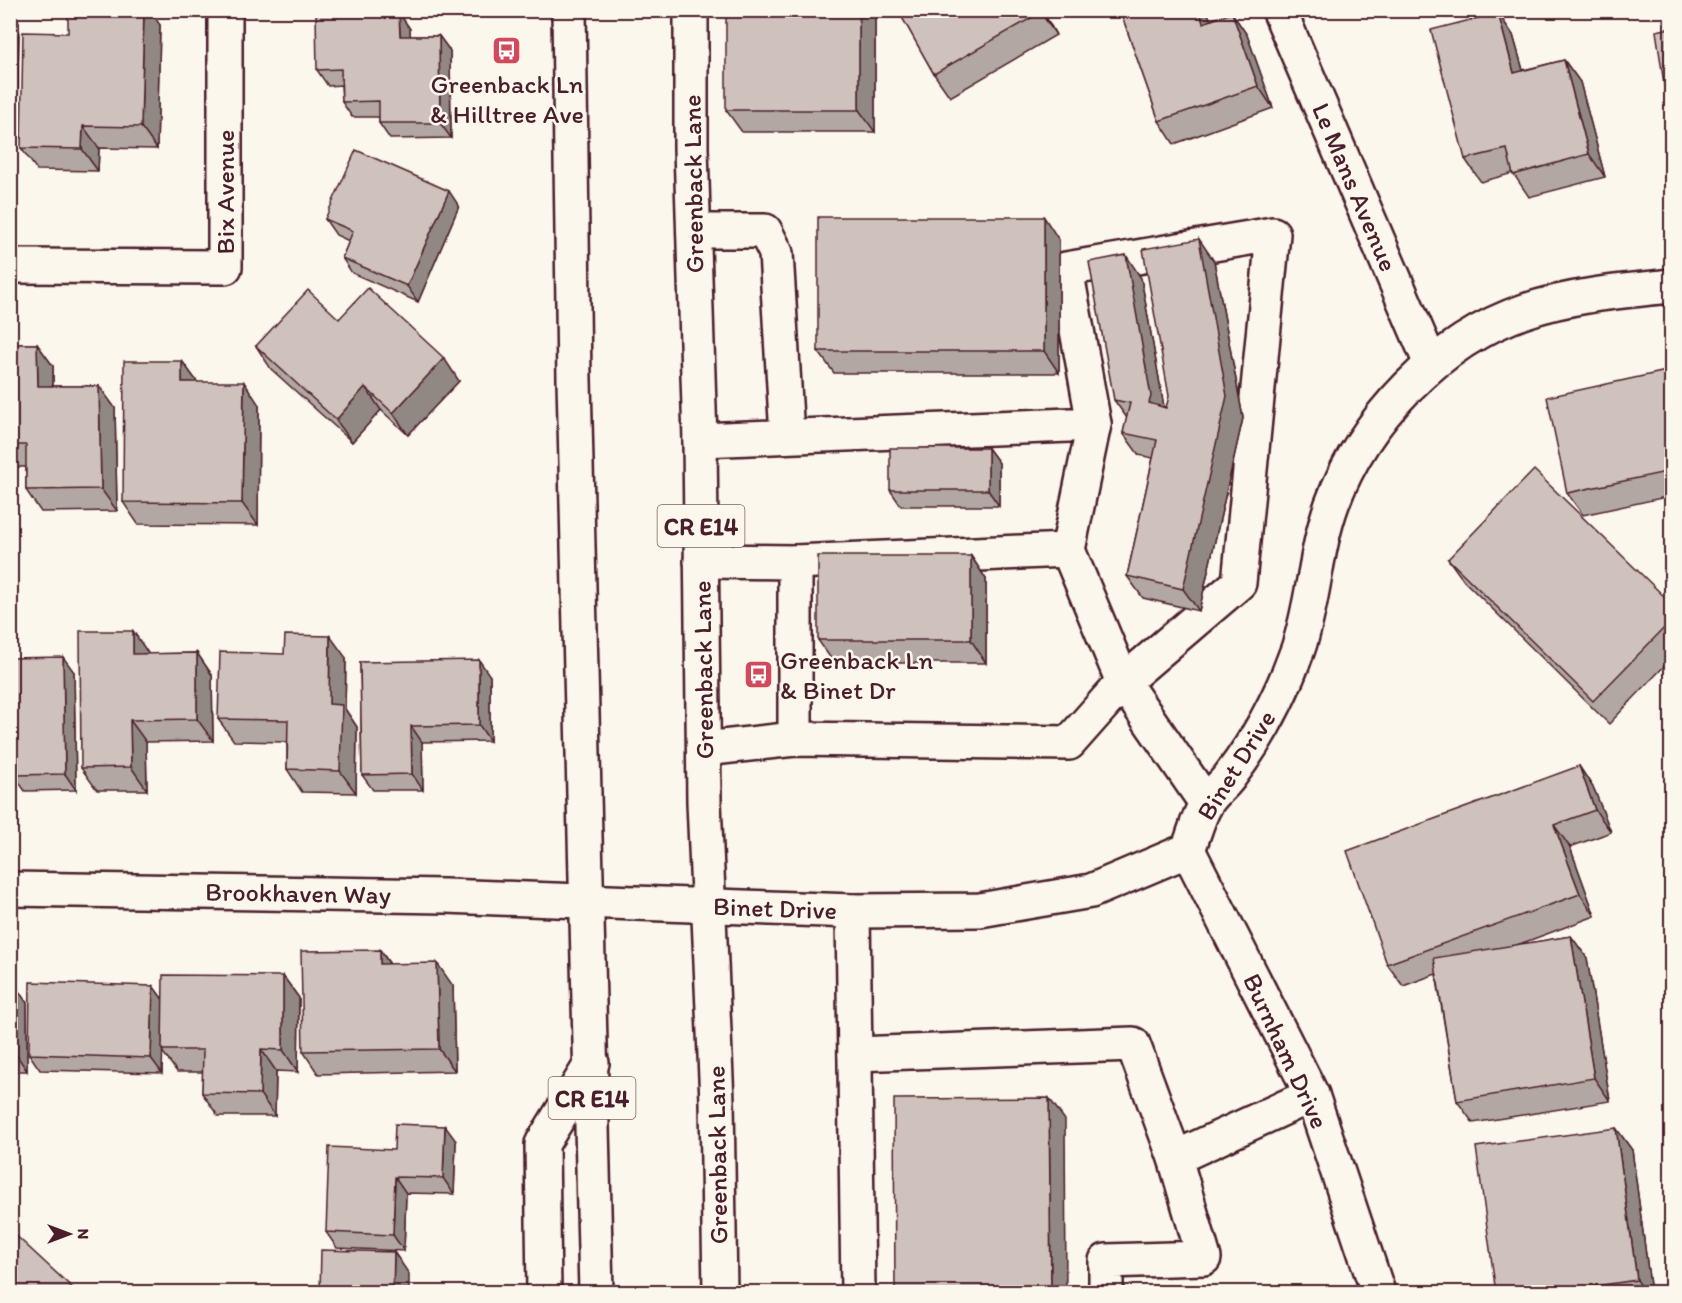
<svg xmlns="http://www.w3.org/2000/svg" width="1682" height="1303" font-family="Itim,sans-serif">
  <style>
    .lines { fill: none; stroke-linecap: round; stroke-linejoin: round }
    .minor-casing { stroke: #4a1f2b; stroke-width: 38 }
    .major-casing { stroke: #4a1f2b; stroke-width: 38 }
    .minor { stroke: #fbf7ec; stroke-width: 33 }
    .major { stroke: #fbf7ec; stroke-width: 33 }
    .wall { fill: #b2a7a2; stroke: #4a1f2b; stroke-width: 1.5 }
    .shaded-wall { fill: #918884; stroke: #4a1f2b; stroke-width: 1.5 }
    .building { fill: #cfc2bc; stroke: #4a1f2b; stroke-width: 1.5 }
    .labels { text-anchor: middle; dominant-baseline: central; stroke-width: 5; stroke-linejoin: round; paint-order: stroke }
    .shield { fill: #fbf7ec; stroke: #7f6065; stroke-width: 1.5 }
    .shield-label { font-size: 24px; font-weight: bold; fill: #4a1f2b }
    .poi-label { font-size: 26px; fill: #4a1f2b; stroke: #fbf7ec }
    .street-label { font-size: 26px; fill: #4a1f2b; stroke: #fbf7ec }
  </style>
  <rect width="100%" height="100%" fill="#fbf7ec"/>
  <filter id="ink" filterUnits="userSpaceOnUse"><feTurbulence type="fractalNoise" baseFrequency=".0167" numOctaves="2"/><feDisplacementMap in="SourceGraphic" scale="12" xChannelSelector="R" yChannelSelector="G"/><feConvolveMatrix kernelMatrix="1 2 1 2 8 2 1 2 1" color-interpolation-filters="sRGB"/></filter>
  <g filter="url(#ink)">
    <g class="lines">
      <defs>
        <g id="minor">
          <path d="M1279,10L1431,364"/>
          <path d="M694,231H765L776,253L787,436"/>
          <path d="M10,266L225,267V10"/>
          <path d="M700,440L1094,424L1066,269L1273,234L1239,583L1123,682L1206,803"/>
          <path d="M1068,550L1094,424"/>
          <path d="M701,561L795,562L1068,550L1123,682L1069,743L795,739L704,749"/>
          <path d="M795,562V739"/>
          <path d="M1188,850L1312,1095L1378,1292"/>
          <path d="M10,889L445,896L853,911L980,910L1091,891L1188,850C1194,835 1198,817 1206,804C1212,793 1223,786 1230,776C1259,738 1282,694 1298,649C1314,602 1315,551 1332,504C1363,420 1439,340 1525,311C1572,295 1622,291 1672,286"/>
          <path d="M853,911L858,1292"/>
          <path d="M855,1054L1133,1044L1175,1158L1312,1095"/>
          <path d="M544,1292L542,1144L592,1063"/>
          <path d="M1106,1292V1261L1204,1258L1175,1158"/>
        </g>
        <g id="major">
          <path d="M569,10L574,380L596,1292"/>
          <path d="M691,10V148L700,440L704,802L717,1101L720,1292"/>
        </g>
      </defs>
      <use href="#minor" class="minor-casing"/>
      <use href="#major" class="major-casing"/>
      <use href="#minor" class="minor"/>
      <use href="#major" class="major"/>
    </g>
    <g class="wall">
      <path d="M875,10V132H742L726,110Z"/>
      <path d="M898,10H1042L1056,35L950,97L934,74Z"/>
      <path d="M1120,10H1207L1210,20L1232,13L1247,35L1273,108L1174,144L1159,121Z"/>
      <path d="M10,11L19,23L17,128H10Z"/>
      <path d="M399,13L410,29V36H439L450,51L451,138L390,139L379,123V117H352L342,102L341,85L328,86L317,70Z"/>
      <path d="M1498,13L1513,35L1523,70L1564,60L1580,82L1605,177L1529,197L1513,173L1481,182L1465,159Z"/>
      <path d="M160,25L157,149L99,148L98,171L37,170L21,148L68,33Z"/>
      <path d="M459,206L418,302L352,273L342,258L349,241L336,235L325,219Z"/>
      <path d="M1059,240V373H834L818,351Z"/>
      <path d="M1214,261L1243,418L1199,611L1143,598L1127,576L1153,458L1139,455L1123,433L1127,418L1114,400L1141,278L1164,407L1166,408Z"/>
      <path d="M10,344H37L53,366V386H99L115,408L117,511L41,512L26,490V467H10Z"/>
      <path d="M256,346L459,381L408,435L381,410L352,442L271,369Z"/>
      <path d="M182,361L197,382L259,405L258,525L138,524L123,502Z"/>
      <path d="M1671,370V496L1583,515L1567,493Z"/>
      <path d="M988,448L999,463V506H901L890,490Z"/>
      <path d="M971,556L986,579V663H834L818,640Z"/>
      <path d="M1448,559L1671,603V659L1609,724L1464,581Z"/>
      <path d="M133,631L148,654L197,653L212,675L213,741L146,742L147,790H97L81,768Z"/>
      <path d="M10,658L74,672L76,790L25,791L14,775L13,740H10Z"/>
      <path d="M346,658L345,709L357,727L356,793L302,792L287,769V742L234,741L218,719Z"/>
      <path d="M360,662L490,676V741L422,742L423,790H373L362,775Z"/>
      <path d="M1579,766L1594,789L1611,832L1570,847L1595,916L1517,945L1571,936L1587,958L1610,1101L1473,1123L1457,1101L1436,974L1403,986L1387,964Z"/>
      <path d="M380,950L390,964L453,986L455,1071L318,1074L303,1051Z"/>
      <path d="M283,976L299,998L298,1072L276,1071L275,1116H218L202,1093L203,1072H177L162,1051V1073L40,1070L29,1054L153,986L163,1000Z"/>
      <path d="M10,980L27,1003V1071H10Z"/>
      <path d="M1616,1128L1632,1150L1651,1293H1496Z"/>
      <path d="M456,1141L454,1194L406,1193L404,1251L337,1248L326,1232L394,1150Z"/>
    </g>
    <g class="shaded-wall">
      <path d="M144,10H150L160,25L157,149L141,127Z"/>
      <path d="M859,10H875V132L859,110Z"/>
      <path d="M1039,10H1042L1056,35Z"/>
      <path d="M1199,10H1207L1219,45L1203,23Z"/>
      <path d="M10,11L19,23L17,128L10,119Z"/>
      <path d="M399,13L410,29L411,52L400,36Z"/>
      <path d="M1232,13L1247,35L1273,108L1258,86Z"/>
      <path d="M1498,13L1513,35L1530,95L1514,73Z"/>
      <path d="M439,36L450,51L451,138L440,123Z"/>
      <path d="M1564,60L1580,82L1605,177L1589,154Z"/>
      <path d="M83,126L99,148L98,171L82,149Z"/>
      <path d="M449,191L459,206L418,302L407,286Z"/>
      <path d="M1044,217L1059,240V373L1044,351Z"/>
      <path d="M1199,239L1214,261L1243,418L1199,611L1183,589Z"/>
      <path d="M1126,255L1141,278L1166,418L1149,403Z"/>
      <path d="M37,344L53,366V409L38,386Z"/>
      <path d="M444,358L459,381L408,435L393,413Z"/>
      <path d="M182,361L198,383L182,382Z"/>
      <path d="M244,382L259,405L258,525L242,503Z"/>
      <path d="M99,386L115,408L117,511L101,489Z"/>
      <path d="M365,387L381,410L352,442L336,420Z"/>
      <path d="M988,448L999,463V506L988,490Z"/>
      <path d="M971,556L986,579V663L971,640Z"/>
      <path d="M133,631L148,653V677L133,654Z"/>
      <path d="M330,636L346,658L345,709L357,727L356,793L340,771L329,704Z"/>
      <path d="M197,653L212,675L213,741L197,719Z"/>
      <path d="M63,657L74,672L76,790L65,774Z"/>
      <path d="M479,660L490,676V741L479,725Z"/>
      <path d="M130,720L146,742L147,790L131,767Z"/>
      <path d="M411,726L422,742L423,790L412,774Z"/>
      <path d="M1579,766L1594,789L1611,832L1595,810Z"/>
      <path d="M1554,825L1570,847L1595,916L1580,894Z"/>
      <path d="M1571,936L1587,958L1610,1101L1594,1078Z"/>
      <path d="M380,950L395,972L380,964Z"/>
      <path d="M437,963L453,986L455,1071L439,1049Z"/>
      <path d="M283,976L299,998L298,1072L283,1050Z"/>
      <path d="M11,980L27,1003V1071L12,1048Z"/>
      <path d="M153,986L164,1001L162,1073L151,1058Z"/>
      <path d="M261,1049L276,1071L275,1116L260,1094Z"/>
      <path d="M1049,1098L1065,1120L1066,1293H1051Z"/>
      <path d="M445,1126L456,1141L454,1194L443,1178Z"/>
      <path d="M1616,1128L1632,1150L1651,1293H1646L1637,1280Z"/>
      <path d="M395,1177L406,1193L404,1251L393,1235Z"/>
      <path d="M394,1252L409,1274V1293H393Z"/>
    </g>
    <g class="building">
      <path d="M68,10H144L141,127L83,126L82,149L21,148L23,32L68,33Z"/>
      <rect x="726" y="10" width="133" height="100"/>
      <path d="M898,10H1039L1040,13L934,74Z"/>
      <path d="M1120,10H1199L1203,23L1232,13L1258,86L1159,121Z"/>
      <path d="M399,13L400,36H439L440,123H379V101L342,102L341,69L317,70L316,14Z"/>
      <path d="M1498,13L1514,73L1564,60L1589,154L1513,175L1507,149L1465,159L1431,30Z"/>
      <path d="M1671,28V130L1656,31Z"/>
      <path d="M356,150L449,191L407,286L342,258L353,231L325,219Z"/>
      <rect x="818" y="217" width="226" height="134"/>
      <path d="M1199,239L1227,396L1183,589L1127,576L1157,440L1123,433L1130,403L1114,400L1089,262L1126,255L1151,396L1149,403L1166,408L1169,396L1143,249Z"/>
      <path d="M368,288L444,358L393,413L365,387L336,420L256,346L308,290L339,319Z"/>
      <path d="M10,344H37L38,386H99L101,489L26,490V445H10Z"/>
      <path d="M124,361H182V382H244L242,503L123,502Z"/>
      <path d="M1671,370V471L1567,493L1547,397Z"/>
      <rect x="890" y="448" width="98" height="42"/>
      <path d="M1534,470L1671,603V621L1593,701L1448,559Z"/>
      <rect x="818" y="556" width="153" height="84"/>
      <path d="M80,631H133V654L197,653V719L130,720L131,767L81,768Z"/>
      <path d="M285,635L330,636L329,704L342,705L340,771L287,769L288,720L218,719L220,652L284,654Z"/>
      <path d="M63,657L65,774L14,775L12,725H10V658Z"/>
      <path d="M479,660V725L411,726L412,774L362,775L360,662Z"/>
      <path d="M1579,766L1595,810L1554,825L1580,894L1387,964L1347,851Z"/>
      <path d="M1571,936L1594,1078L1457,1101L1434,958Z"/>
      <path d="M380,950V964L437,963L439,1049L303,1051L301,951Z"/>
      <path d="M163,975L283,976V1050L261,1049L260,1094L202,1093L203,1050H162Z"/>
      <path d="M10,980L12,1048H10Z"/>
      <path d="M30,982L153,986L151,1058L29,1054Z"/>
      <path d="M1049,1098L1051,1293H895L894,1099Z"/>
      <path d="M395,1124L445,1126L443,1178L395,1177L393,1235L326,1232L329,1147L394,1150Z"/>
      <path d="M1616,1128L1637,1280L1545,1293H1496L1476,1147Z"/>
      <path d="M10,1230L78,1293H10Z"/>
      <path d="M321,1250L394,1252L393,1293H320Z"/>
    </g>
  </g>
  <defs>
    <symbol id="bus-square" viewBox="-11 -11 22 22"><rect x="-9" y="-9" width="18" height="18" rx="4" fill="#d1495b" stroke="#fbf7ec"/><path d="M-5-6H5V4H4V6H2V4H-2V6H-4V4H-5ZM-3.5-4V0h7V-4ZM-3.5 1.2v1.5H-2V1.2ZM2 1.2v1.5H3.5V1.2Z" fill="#fff"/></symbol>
  </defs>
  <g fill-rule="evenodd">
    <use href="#bus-square" x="490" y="34" width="33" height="33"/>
    <use href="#bus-square" x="742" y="658" width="33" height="33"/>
  </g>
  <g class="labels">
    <g class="shield">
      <rect x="657.5" y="505" width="87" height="42" rx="4.5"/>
      <rect x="548.5" y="1077" width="87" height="42" rx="4.5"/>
    </g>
    <g class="shield-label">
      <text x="701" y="526">CR E14</text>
      <text x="592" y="1098">CR E14</text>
    </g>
    <g class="poi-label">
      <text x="507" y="84">Greenback Ln<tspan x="507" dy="30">&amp; Hilltree Ave</tspan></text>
      <text x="780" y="660" text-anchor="start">Greenback Ln<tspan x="780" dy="30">&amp; Binet Dr</tspan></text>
    </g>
    <g class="street-label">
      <text transform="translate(693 184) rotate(-91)">Greenback Lane</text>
      <text transform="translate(1355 187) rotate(67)">Le Mans Avenue</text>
      <text transform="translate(225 192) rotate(-90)">Bix Avenue</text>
      <text transform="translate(703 670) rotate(-91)">Greenback Lane</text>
      <text transform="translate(1236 765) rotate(-58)">Binet Drive</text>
      <text transform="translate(298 893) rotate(1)">Brookhaven Way</text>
      <text transform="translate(775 908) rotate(2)">Binet Drive</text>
      <text transform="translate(1286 1051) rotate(65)">Burnham Drive</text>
      <text transform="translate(717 1155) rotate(-91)">Greenback Lane</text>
    </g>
  </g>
  <rect width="1682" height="1303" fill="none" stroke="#fbf7ec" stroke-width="36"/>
  <rect x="18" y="18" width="1646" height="1267" fill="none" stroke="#4a1f2b" stroke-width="2" filter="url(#ink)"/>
  <g transform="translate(69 1234) rotate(90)" stroke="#fbf7ec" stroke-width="4.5" paint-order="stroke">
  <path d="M0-4.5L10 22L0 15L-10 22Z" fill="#4a1f2b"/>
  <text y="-9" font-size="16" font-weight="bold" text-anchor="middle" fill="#4a1f2b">N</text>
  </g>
</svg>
